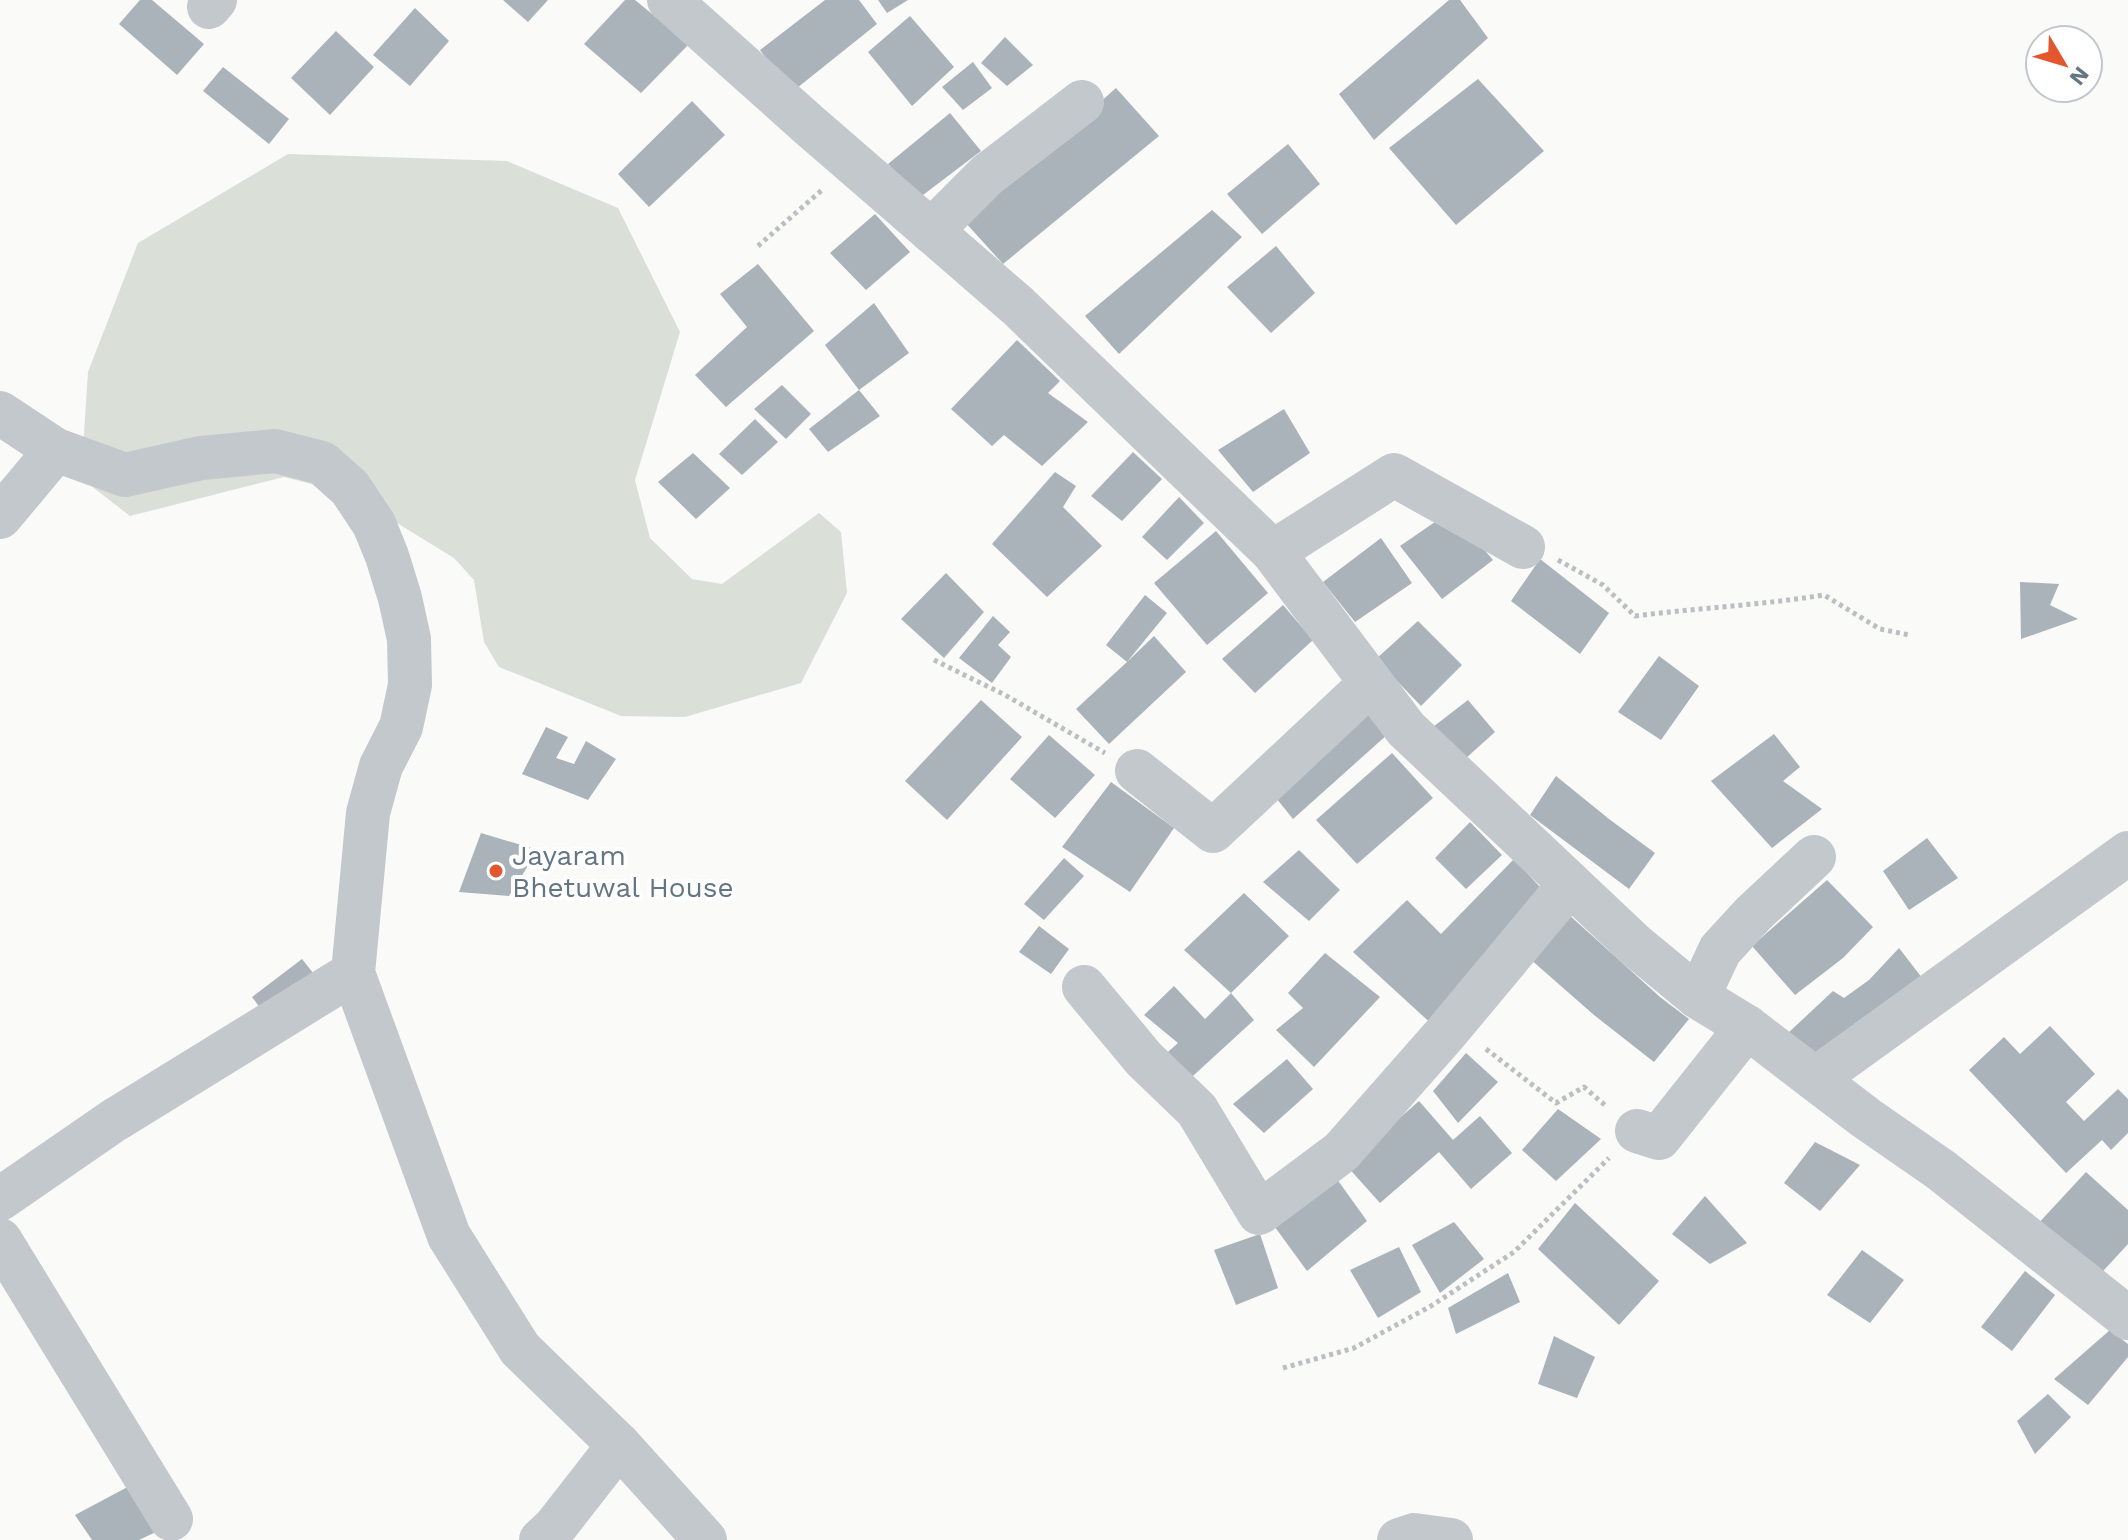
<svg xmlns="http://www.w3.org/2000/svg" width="2128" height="1540" font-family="'Work Sans',sans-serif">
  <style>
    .green { fill: #dadfd7 }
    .building { fill: #aab3b9 }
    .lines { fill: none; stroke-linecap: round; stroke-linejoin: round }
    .path { stroke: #bbbfc2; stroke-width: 5; stroke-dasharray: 4 4; stroke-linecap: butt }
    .minor { stroke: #c3c8cc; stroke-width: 44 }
    .poi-dot { fill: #e4572e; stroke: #fff; stroke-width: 3 }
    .labels { text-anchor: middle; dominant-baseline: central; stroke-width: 8; stroke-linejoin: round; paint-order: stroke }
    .poi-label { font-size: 28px; fill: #657683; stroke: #fff; text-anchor: start }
  </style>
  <rect width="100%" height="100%" fill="#fafaf8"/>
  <path class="green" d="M288,154L507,161L618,208L680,332L635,480L650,538L692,579L722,584L819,513L841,532L847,593L801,683L685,717L621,716L499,667L484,642L474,580L454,558L348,493L284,477L130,516L81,478L88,372L138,243Z"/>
  <g class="building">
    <path d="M140,0H152L204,44L177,75L119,24Z"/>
    <path d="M503,0H548L528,22Z"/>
    <path d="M625,0H635L689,44L641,93L584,44Z"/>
    <path d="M825,0H859L877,24L792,92L760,50Z"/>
    <path d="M878,0H908L887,13Z"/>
    <path d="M1449,0H1460L1488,38L1374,140L1339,94Z"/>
    <path d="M415,8L449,41L410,86L373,55Z"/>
    <path d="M910,16L954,67L912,106L868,52Z"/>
    <path d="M336,31L374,67L330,115L291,78Z"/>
    <path d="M1005,37L1033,65L1007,86L981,63Z"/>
    <path d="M973,62L992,88L963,110L942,87Z"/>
    <path d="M223,67L289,119L269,144L203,91Z"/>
    <path d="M1478,79L1544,151L1456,225L1389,148Z"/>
    <path d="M1116,88L1159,136L1003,264L965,222Z"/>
    <path d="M692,101L725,135L649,207L618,174Z"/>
    <path d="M950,113L981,151L919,198L888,164Z"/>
    <path d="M1288,144L1320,184L1262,234L1227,194Z"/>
    <path d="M1212,210L1242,237L1119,354L1085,316Z"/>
    <path d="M875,214L910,252L866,290L830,253Z"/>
    <path d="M1276,246L1315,293L1271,333L1227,287Z"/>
    <path d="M758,264L814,331L726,407L695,375L747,327L720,294Z"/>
    <path d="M874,303L909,353L859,390L825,345Z"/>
    <path d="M1017,340L1060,381L1048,393L1088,422L1042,466L1004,435L992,446L951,409Z"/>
    <path d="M782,385L811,414L786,439L754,409Z"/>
    <path d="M859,390L880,416L828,452L809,429Z"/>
    <path d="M1284,409L1310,453L1253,492L1218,450Z"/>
    <path d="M755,419L778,442L742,475L719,454Z"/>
    <path d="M1133,452L1162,479L1122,521L1091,496Z"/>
    <path d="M693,453L730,488L696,519L658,482Z"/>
    <path d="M1055,472L1076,486L1063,507L1102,546L1047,597L992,544Z"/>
    <path d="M1179,497L1204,523L1167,560L1142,537Z"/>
    <path d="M1451,511L1493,560L1442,599L1400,546Z"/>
    <path d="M1216,531L1268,593L1207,645L1154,583Z"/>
    <path d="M1381,538L1412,583L1355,622L1323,582Z"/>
    <path d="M1540,559L1609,613L1580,654L1511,601Z"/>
    <path d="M946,573L984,612L944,658L901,619Z"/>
    <path d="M2020,582L2059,584L2050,605L2078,619L2021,639Z"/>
    <path d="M1145,595L1167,613L1127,662L1154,636L1186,672L1109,744L1076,709L1127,662L1106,645Z"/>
    <path d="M1283,605L1313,640L1255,693L1222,659Z"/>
    <path d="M993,616L1010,632L998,645L1011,657L992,683L959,658Z"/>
    <path d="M1418,621L1462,665L1421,706L1376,659Z"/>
    <path d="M1659,656L1699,686L1661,740L1618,712Z"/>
    <path d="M981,700L1022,737L947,820L905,781Z"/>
    <path d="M1468,700L1495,732L1465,759L1433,727Z"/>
    <path d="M1365,709L1388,734L1293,819L1268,788Z"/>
    <path d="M546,727L568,737L556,758L574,764L586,741L616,759L588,800L522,774Z"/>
    <path d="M1774,734L1800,767L1783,781L1822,809L1772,848L1711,781Z"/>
    <path d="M1049,735L1095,775L1055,818L1010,779Z"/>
    <path d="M1392,753L1433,798L1357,864L1316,820Z"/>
    <path d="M1556,776L1609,819L1655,853L1629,889L1530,815Z"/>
    <path d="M1111,782L1174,828L1130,892L1062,847Z"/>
    <path d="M1470,822L1502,855L1466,889L1435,858Z"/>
    <path d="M481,833L538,850L509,896L459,892Z"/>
    <path d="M1927,838L1958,878L1909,910L1883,871Z"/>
    <path d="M1299,850L1340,890L1309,921L1263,882Z"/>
    <path d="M1064,858L1084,876L1044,920L1024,904Z"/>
    <path d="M1514,859L1551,899L1436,1028L1353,952L1407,900L1441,934Z"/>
    <path d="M1827,880L1873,927L1843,958L1795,995L1752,946Z"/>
    <path d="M1244,893L1289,936L1231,993L1254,1020L1182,1086L1160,1059L1178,1043L1144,1015L1174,986L1205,1019L1231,993L1184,950Z"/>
    <path d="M1568,914L1660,997L1689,1019L1654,1062L1594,1015L1529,958Z"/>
    <path d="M1039,926L1069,949L1051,974L1019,952Z"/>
    <path d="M1899,948L1926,983L1817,1065L1787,1034L1833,991L1844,998L1869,980Z"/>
    <path d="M1325,953L1380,997L1314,1067L1276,1030L1303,1008L1288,993Z"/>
    <path d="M302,959L321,983L271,1022L252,997Z"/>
    <path d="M2050,1026L2095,1074L2066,1102L2084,1121L2118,1089L2128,1099V1133L2111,1150L2102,1140L2066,1173L1969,1070L2004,1037L2020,1054Z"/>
    <path d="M1466,1053L1498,1082L1458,1123L1433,1091Z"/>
    <path d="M1287,1059L1313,1089L1264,1133L1233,1104Z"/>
    <path d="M1419,1101L1453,1140L1480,1116L1512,1153L1471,1189L1439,1152L1380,1203L1346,1165Z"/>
    <path d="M1558,1109L1601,1139L1556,1181L1522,1150Z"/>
    <path d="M1815,1142L1860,1165L1820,1211L1784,1183Z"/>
    <path d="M2086,1172L2128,1210V1244L2093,1282L2035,1227Z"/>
    <path d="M1334,1175L1367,1221L1307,1271L1272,1223Z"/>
    <path d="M1705,1196L1747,1243L1710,1264L1672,1234Z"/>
    <path d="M1575,1203L1659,1281L1619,1325L1538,1249Z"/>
    <path d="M1454,1222L1484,1259L1440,1293L1412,1245Z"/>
    <path d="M1260,1234L1278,1288L1236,1305L1214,1250Z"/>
    <path d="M1399,1247L1421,1292L1378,1318L1350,1270Z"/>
    <path d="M1862,1250L1904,1280L1870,1323L1827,1295Z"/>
    <path d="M2025,1271L2055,1295L2012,1351L1981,1327Z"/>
    <path d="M1508,1273L1520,1302L1456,1334L1448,1308Z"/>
    <path d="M2110,1330L2128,1344V1357L2088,1405L2054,1379Z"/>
    <path d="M1554,1336L1595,1357L1577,1398L1538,1384Z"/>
    <path d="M2048,1394L2071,1417L2035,1454L2017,1421Z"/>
    <path d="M137,1482L160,1530L139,1540H92L75,1515Z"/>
  </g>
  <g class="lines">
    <g class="path">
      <path d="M758,246L822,190"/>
      <path d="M1558,560L1603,585L1635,616C1698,608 1761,605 1824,595L1880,629L1909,635"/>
      <path d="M934,660L1005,695L1105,753"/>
      <path d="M1486,1049L1556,1103L1584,1087L1606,1106"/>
      <path d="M1283,1368L1354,1348L1431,1306L1514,1252L1609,1158"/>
    </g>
    <g class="minor">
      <path d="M669,0L809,125L1018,306L1273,552L1406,729L1635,945L1698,997L1747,1027L1866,1118L1941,1170L2128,1318"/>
      <path d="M209,7L215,0"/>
      <path d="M931,231L987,175L1082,102"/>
      <path d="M0,413L56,450L125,475L201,458L275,451L322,463L350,488L374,524L387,556L400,598L409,639L410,685L401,727L381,766L368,813L353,973L449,1236L520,1349L619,1445L705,1540"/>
      <path d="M0,517L56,450"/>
      <path d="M1273,552L1394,475L1523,547"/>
      <path d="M1137,771L1213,831L1371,683"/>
      <path d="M1084,987L1144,1059L1197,1110L1259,1213L1341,1152L1445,1034L1570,884"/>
      <path d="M1698,997L1720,950L1754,913L1814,857"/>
      <path d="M1815,1079L2128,853"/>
      <path d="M1637,1131L1659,1138L1747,1027"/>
      <path d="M0,1199L113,1121L353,973"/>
      <path d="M0,1240L171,1519"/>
      <path d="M541,1540L555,1527L619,1445"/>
      <path d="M1399,1540L1414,1535L1451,1540"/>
    </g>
  </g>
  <circle class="poi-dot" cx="496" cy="871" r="8"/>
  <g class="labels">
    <g class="poi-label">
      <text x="512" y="855">Jayaram<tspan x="512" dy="32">Bhetuwal House</tspan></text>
    </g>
  </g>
  <g transform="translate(2064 64) rotate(128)"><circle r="38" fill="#ffffff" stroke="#c1c8cd" stroke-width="2"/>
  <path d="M0-6L14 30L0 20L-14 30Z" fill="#e4572e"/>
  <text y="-12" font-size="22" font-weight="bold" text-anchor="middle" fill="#657683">N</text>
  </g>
</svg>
